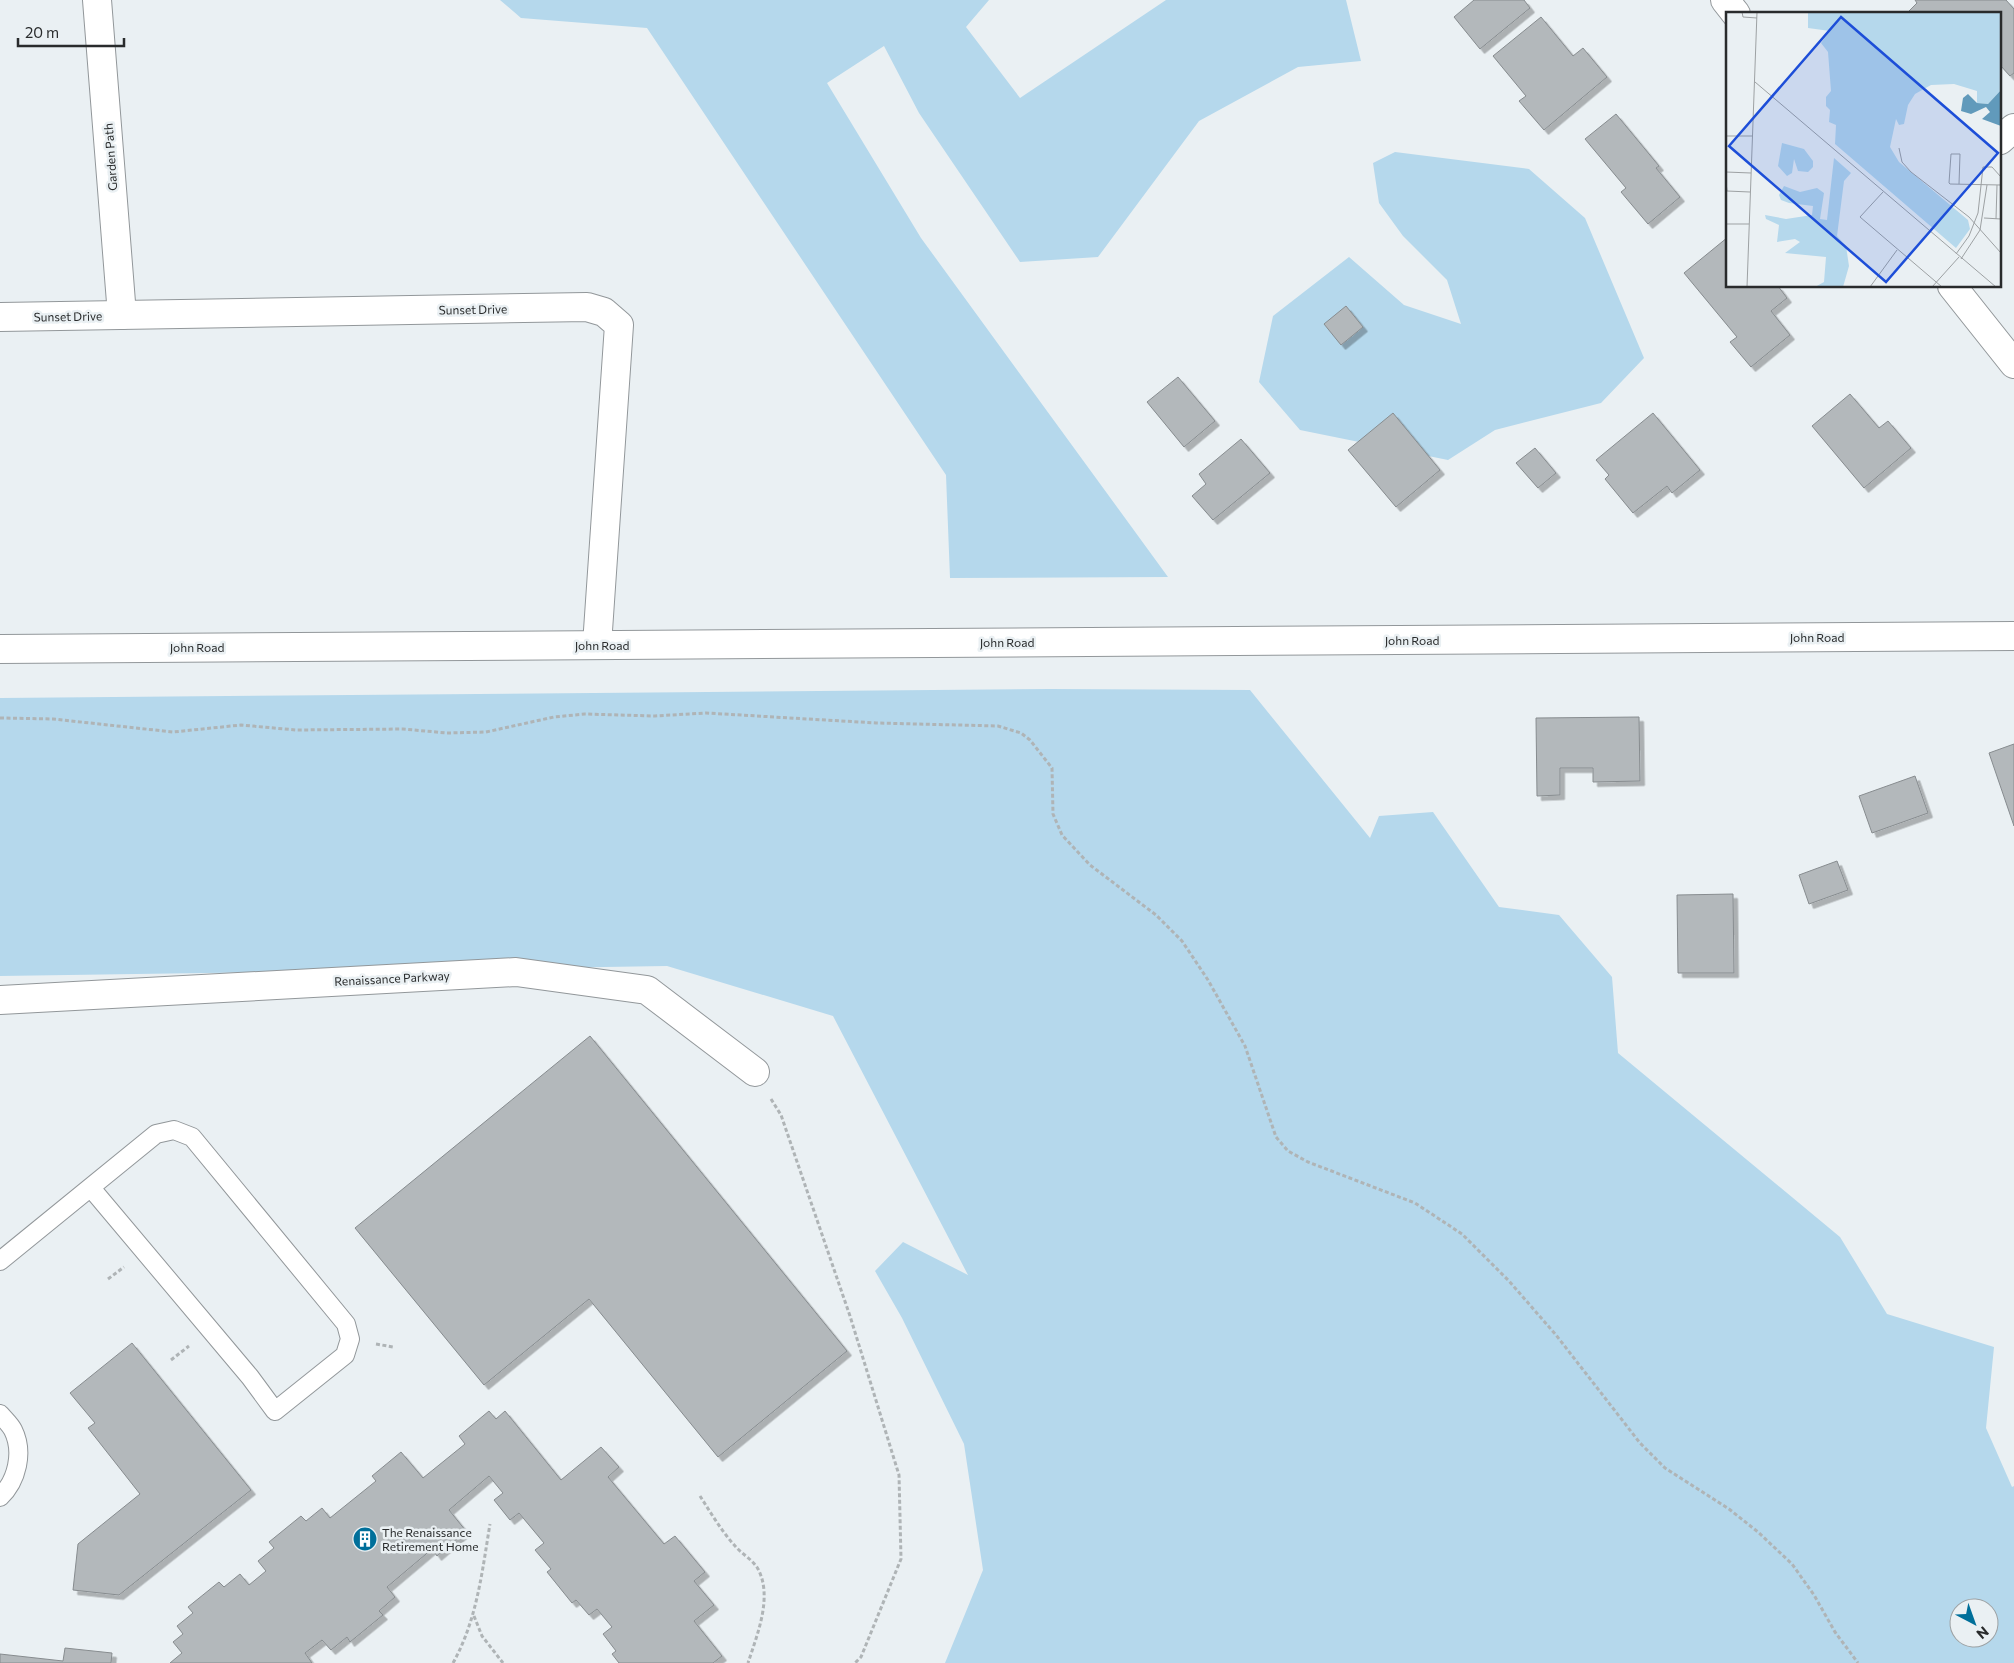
<svg xmlns="http://www.w3.org/2000/svg" width="2014" height="1663" font-family="Commissioner,sans-serif">
  <style>
    .green { fill: #b5d8ec; fill-rule: evenodd }
    .building { fill: #b3b8bb; stroke: #878c8f; filter: url(#shadow) }
    .lines { fill: none; stroke-linecap: round; stroke-linejoin: round }
    .lane-casing { stroke: #92979a; stroke-width: 20 }
    .street-casing { stroke: #92979a; stroke-width: 30 }
    .secondary-casing { stroke: #92979a; stroke-width: 30 }
    .path { stroke: #afb4b6; stroke-width: 3; stroke-dasharray: 4 2.5; stroke-linecap: butt }
    .lane { stroke: #fff; stroke-width: 18 }
    .street { stroke: #fff; stroke-width: 28 }
    .secondary { stroke: #fff; stroke-width: 28 }
    .labels { text-anchor: middle; dominant-baseline: central; stroke-width: 5; stroke-linejoin: round; paint-order: stroke }
    .street-label { font-size: 12px; fill: #292b2c; stroke: #eaf0f3 }
    .poi-label { font-size: 12px; fill: #292b2c; stroke: #eaf0f3; text-anchor: start }
    .inset-road { fill: none; stroke: #9da1a3; stroke-width: 1 }
    .view { fill: #1d4ed8; fill-opacity: 0.15; stroke: #1d4ed8; stroke-width: 2.5 }
    .inset-edge { fill: none; stroke: #292b2c; stroke-width: 2.5 }
  </style>
  <defs>
    <filter id="shadow"><feDropShadow dx="4.5" dy="4.5" stdDeviation="0" flood-color="#0004"/></filter>
  </defs>
  <rect width="100%" height="100%" fill="#eaf0f3"/>
  <g class="green">
    <path d="M500,0H989L966,27L1020,98L1166,0H1346L1361,61L1298,67L1199,121L1098,257L1020,262L919,113L884,46L827,83L921,238L1168,577L950,578L946,475L647,28L521,18Z"/>
    <path d="M1395,152L1529,169L1585,218L1644,358L1601,403L1495,430L1448,460L1300,430L1259,382L1273,316L1349,257L1404,305L1461,324L1447,280L1403,236L1379,203L1373,163Z"/>
    <path d="M1050,689L1250,690L1370,838L1379,816L1433,812L1499,907L1559,915L1612,977L1618,1053L1840,1237L1887,1314L1994,1347L1986,1428L2012,1487L2014,1486V1663H945L983,1570L964,1444L902,1318L875,1271L903,1242L968,1275L833,1016L667,966L0,976V698ZM1959,1608H1989V1638H1959Z"/>
  </g>
  <g class="building">
    <path d="M1474,0H1524L1530,8L1480,49L1454,17Z"/>
    <path d="M1915,0H2006L2014,9V73L2010,76L2000,65V14H1912L1909,11L1917,3Z"/>
    <path d="M1541,17L1573,56L1583,48L1607,77L1544,130L1519,101L1526,96L1493,56Z"/>
    <path d="M1616,114L1659,166L1656,168L1680,197L1648,224L1621,192L1626,188L1585,139Z"/>
    <path d="M1728,237V286H1778L1787,298L1771,311L1790,335L1751,367L1730,342L1737,337L1684,273Z"/>
    <path d="M1346,306L1363,327L1341,345L1324,324Z"/>
    <path d="M1178,377L1215,421L1184,447L1147,402Z"/>
    <path d="M1850,394L1879,428L1888,421L1911,448L1864,488L1812,426Z"/>
    <path d="M1393,413L1440,470L1396,507L1348,450Z"/>
    <path d="M1653,413L1700,470L1672,493L1667,486L1633,513L1605,479L1609,475L1596,460Z"/>
    <path d="M1241,439L1270,473L1213,520L1192,496L1206,484L1199,474Z"/>
    <path d="M1535,448L1556,473L1538,488L1516,463Z"/>
    <path d="M1639,717L1640,781L1593,782V768H1560V795L1537,796L1536,718Z"/>
    <path d="M2014,744V826L1989,753Z"/>
    <path d="M1915,776L1928,813L1872,833L1859,796Z"/>
    <path d="M1837,861L1848,890L1809,904L1799,875Z"/>
    <path d="M1733,894L1734,973H1678L1677,895Z"/>
    <path d="M590,1036L847,1351L718,1457L589,1299L484,1385L355,1228Z"/>
    <path d="M132,1343L251,1490L119,1595L73,1590L78,1544L140,1494L88,1428L95,1423L70,1393Z"/>
    <path d="M489,1411L496,1419L505,1411L561,1480L601,1447L619,1467L608,1477L664,1544L675,1536L705,1572L694,1581L714,1605L694,1621L722,1656L713,1663H619L612,1654L616,1651L603,1634L612,1627L597,1609L589,1615L576,1600L572,1603L547,1572L551,1569L535,1550L544,1543L519,1513L510,1520L494,1500L503,1493L489,1476L449,1510L466,1531L437,1556L432,1549L387,1587L395,1597L379,1611L383,1615L350,1642L347,1637L331,1650L322,1640L305,1653L312,1663H170L182,1653L173,1642L183,1634L177,1626L193,1613L188,1607L219,1582L224,1587L240,1574L249,1585L266,1571L258,1561L274,1548L269,1542L301,1516L306,1521L322,1508L330,1518L376,1481L372,1476L401,1452L423,1478L465,1444L459,1436Z"/>
    <path d="M65,1648L112,1653L111,1663H0V1654L63,1661Z"/>
  </g>
  <g class="lines">
    <defs>
      <g id="lane">
        <path d="M0,1261L156,1134L174,1130L192,1137L346,1324L350,1339L345,1355L275,1411L250,1377L91,1188"/>
        <path d="M0,1414C4,1419 10,1424 13,1430C24,1452 17,1481 0,1497"/>
      </g>
      <g id="street">
        <path d="M97,0L122,315"/>
        <path d="M2000,140L2014,128"/>
        <path d="M0,317L587,307L604,312L619,325L597,645"/>
        <path d="M0,1000L516,972L647,990L755,1072"/>
      </g>
      <g id="secondary">
        <path d="M1725,0L1736,14"/>
        <path d="M1952,286L2014,364"/>
        <path d="M0,649L2014,636"/>
      </g>
    </defs>
    <use href="#lane" class="lane-casing"/>
    <use href="#street" class="street-casing"/>
    <use href="#secondary" class="secondary-casing"/>
    <g class="path">
      <path d="M0,718L53,719L173,732L241,725L296,730L403,729L447,733L486,732L554,717L585,714L655,716L706,713L876,723L998,726L1021,733L1030,740L1052,768L1053,814L1062,835L1090,865L1156,915L1182,941L1208,980L1245,1046L1276,1137L1288,1151L1308,1162L1415,1203L1462,1234L1509,1281L1556,1335L1640,1443L1665,1468L1729,1509L1758,1532L1792,1564L1814,1595L1835,1632L1858,1663"/>
      <path d="M771,1099L781,1115L850,1316L899,1475L901,1559L861,1657L855,1663"/>
      <path d="M108,1279L124,1267"/>
      <path d="M376,1344L393,1347"/>
      <path d="M171,1360L189,1346"/>
      <path d="M700,1496C711,1513 722,1532 736,1547C742,1554 753,1560 758,1569C773,1597 757,1635 748,1663"/>
      <path d="M474,1616L482,1636L503,1663"/>
      <path d="M453,1663C477,1620 482,1572 490,1524"/>
    </g>
    <use href="#lane" class="lane"/>
    <use href="#street" class="street"/>
    <use href="#secondary" class="secondary"/>
  </g>
  <defs>
    <symbol id="building-disc" viewBox="-11 -11 22 22"><circle r="9.5" fill="#006f9a" stroke="#eaf0f3"/><path d="M-4-6H4V6H1V3H-1V6H-4ZM-2.5-4.3h1.7v1.8h-1.7ZM.8-4.3h1.7v1.8H.8ZM-2.5-1h1.7V.8h-1.7ZM.8-1h1.7V.8H.8Z" fill="#fff"/></symbol>
  </defs>
  <g fill-rule="evenodd">
    <use href="#building-disc" x="351" y="1525" width="28" height="28"/>
  </g>
  <g class="labels">
    <g class="street-label">
      <text transform="translate(110 157) rotate(-94)">Garden Path</text>
      <text transform="translate(473 309) rotate(-1)">Sunset Drive</text>
      <text transform="translate(68 316) rotate(-1)">Sunset Drive</text>
      <text x="1817" y="637">John Road</text>
      <text x="1412" y="640">John Road</text>
      <text x="1007" y="642">John Road</text>
      <text x="602" y="645">John Road</text>
      <text x="197" y="647">John Road</text>
      <text transform="translate(392 978) rotate(-3)">Renaissance Parkway</text>
    </g>
    <g class="poi-label">
      <text x="382" y="1532">The Renaissance<tspan x="382" dy="14">Retirement Home</tspan></text>
    </g>
  </g>
  <g transform="translate(1726 12)">
    <rect width="275" height="275" fill="#eaf0f3"/>
    <path d="M82,0H275V78L262,92L251,91V79L228,72L205,73L189,82L182,93L178,112L173,113L170,107L164,135L173,150L242,208L244,217L230,236L109,132L110,113L103,110L104,98L100,94V85L105,79L102,40L95,31L104,19L82,16ZM56,131L78,137L87,149V155L82,160L72,159L68,147L66,161L61,164L52,154ZM108,146L125,161L118,169L111,224L120,234L123,254L117,275H89L98,270L100,245L59,241L74,230L69,227L51,230L53,213L40,207L39,203L60,207L86,203L87,194L63,191L55,188L53,183L58,174L74,180L91,176L98,181L94,207L101,208Z" fill="#b5d8ec"/>
    <path d="M275,78V114L256,107L264,100L260,95L245,102L235,99L237,86L242,82L251,91L262,92Z" fill="#619abb"/>
    <path class="inset-road" d="M16,0L17,5L31,6M29,70L270,275M0,124H27M173,136L176,150L185,160L243,205L275,241M0,160L25,161M0,170L1,179L24,180M233,172L234,142H225L223,171L224,172L275,173M157,180L134,205L216,275M258,206L275,207M270,207L271,173M0,212H23M230,242L243,224L252,201L257,155H266L275,165M235,247L254,218L261,173M21,275L31,0M144,275L171,238M206,275L233,245"/>
    <path class="view" d="M115,5L272,141L160,270L3,134Z"/>
    <rect width="275" height="275" class="inset-edge"/>
  </g>
  <g transform="translate(1974 1623) rotate(139)"><circle r="24" fill="#eaf0f3" stroke="#9da1a3"/>
  <path d="M0-4L9 19L0 12L-9 19Z" fill="#006f9a"/>
  <text y="-8" font-size="14" font-weight="bold" text-anchor="middle" fill="#292b2c">N</text>
  </g>
  <path d="M18 38v8h106v-8" fill="none" stroke="#292b2c" stroke-width="2.5"/>
  <text x="25" y="38" font-size="15" fill="#292b2c" stroke="#eaf0f3" stroke-width="4" paint-order="stroke">20 m</text>
</svg>
